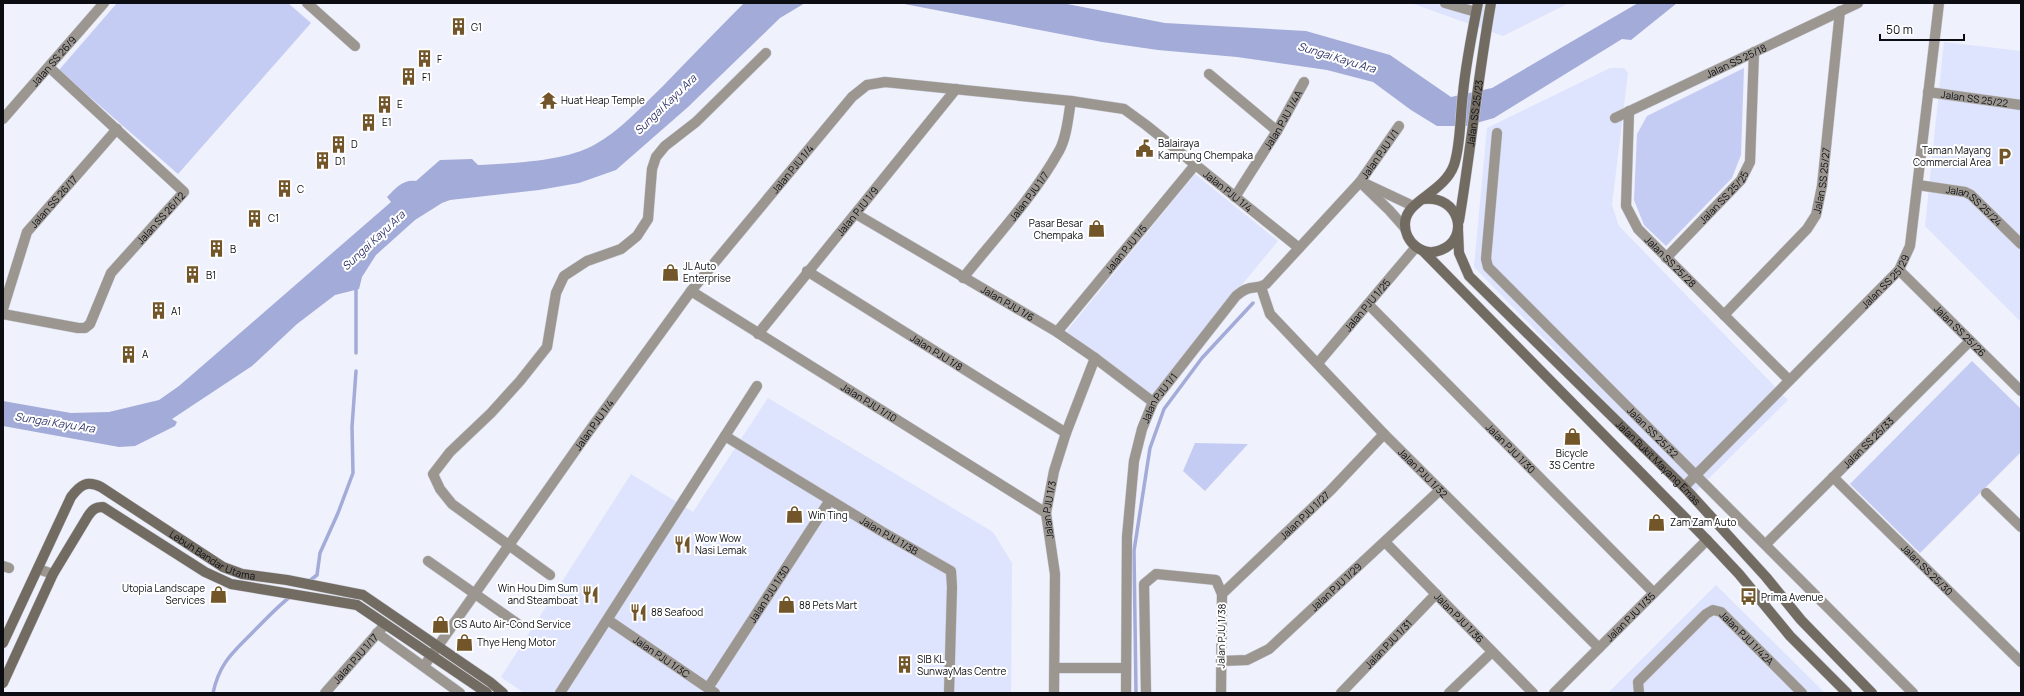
<svg xmlns="http://www.w3.org/2000/svg" width="2024" height="696" font-family="Manrope,sans-serif">
  <style>
    .built { fill: #dee4fd }
    .green { fill: #c5ccf3 }
    .water { fill: #a3abd8 }
    .lines { fill: none; stroke-linecap: round; stroke-linejoin: round }
    .stream { stroke: #a3abd8; stroke-width: 3.5 }
    .minor-casing { stroke: #cbcdd7; stroke-width: 11 }
    .secondary-casing { stroke: #cbcdd7; stroke-width: 11 }
    .minor { stroke: #9b9690; stroke-width: 10 }
    .secondary { stroke: #726b62; stroke-width: 10 }
    .labels { text-anchor: middle; dominant-baseline: central; stroke-width: 4; stroke-linejoin: round; paint-order: stroke }
    .poi-label { font-size: 10px; fill: #0c0d13; stroke: #fff; text-anchor: start }
    .street-label { font-size: 10px; fill: #0c0d13; stroke: #fff }
    .water-label { font-size: 11px; font-style: italic; fill: #2d3269; stroke: #fff }
  </style>
  <rect width="100%" height="100%" fill="#eff1fc"/>
  <g class="built">
    <path d="M1411,3H1569L1503,36Z"/>
    <path d="M1944,42L2021,51V322L1925,226Z"/>
    <path d="M1610,68H1624L1628,73L1612,205L1619,226L1788,400L1694,493L1474,267L1487,128Z"/>
    <path d="M1195,174L1278,241L1151,395L1066,332Z"/>
    <path d="M768,398L993,532L1012,563L1011,693H524L501,677L631,474L693,512Z"/>
    <path d="M1716,585L1825,693H1608Z"/>
  </g>
  <g class="green">
    <path d="M117,3H288L311,23L178,174L59,70Z"/>
    <path d="M1744,68L1741,155L1732,178L1666,246L1644,225L1634,200L1637,134L1647,116Z"/>
    <path d="M1972,361L2021,409V452L1920,553L1850,484Z"/>
    <path d="M1195,443L1248,444L1205,491L1183,471Z"/>
  </g>
  <g class="water">
    <path d="M744,3H805L780,18L688,107L616,170L579,183L539,190L450,200L442,203L415,220L376,255L362,277L359,289L335,295L297,324L252,366L172,419L177,422L175,426L135,446L119,447L3,426V401L71,413L109,412L159,400L179,386L391,202L387,197C396,188 403,179 416,181L440,160L472,159L478,165C512,163 563,162 594,145C620,131 642,106 663,86C690,58 717,30 744,3Z"/>
    <path d="M899,3H1062L1165,23L1306,31L1390,55L1451,97L1492,88L1638,3H1677L1631,40L1622,39L1494,118L1466,126H1437L1411,110L1373,82L1327,70L1237,57L1158,50L1102,42Z"/>
  </g>
  <g class="lines">
    <g class="stream">
      <path d="M356,286V353"/>
      <path d="M308,582L317,575L320,553L338,513L353,473L352,427L356,371"/>
      <path d="M213,693C220,661 234,652 255,630C267,618 278,606 291,596"/>
      <path d="M1136,693L1134,551L1150,448L1164,409L1202,358L1253,303"/>
    </g>
    <defs>
      <g id="minor">
        <path d="M307,3L355,46"/>
        <path d="M1445,3L1476,12"/>
        <path d="M1209,74L1277,131"/>
        <path id="s1" d="M1928,92L2021,105"/>
        <path id="s2" d="M1629,111L1626,206L1638,229L1789,380"/>
        <path id="s3" d="M1615,118L1858,3"/>
        <path id="s4" d="M3,119L104,3"/>
        <path id="s5" d="M1497,133L1486,259L1488,267L1913,693"/>
        <path d="M1360,182L1389,210L1405,228"/>
        <path d="M1364,183L1413,206"/>
        <path id="s6" d="M1918,185L1965,192L1971,195L2021,244"/>
        <path id="s7" d="M1235,197L1277,131L1304,82"/>
        <path id="s8" d="M856,214L1057,332L1095,358L1153,402"/>
        <path id="s9" d="M1666,258L1741,180L1750,162L1754,52"/>
        <path id="s10" d="M1899,270L2021,391"/>
        <path id="s11" d="M807,271L1066,433"/>
        <path id="s12" d="M963,278C995,238 1034,196 1059,151C1067,137 1068,117 1071,101"/>
        <path id="s13" d="M1261,287L1270,314L1384,434L1599,648"/>
        <path id="s14" d="M691,291L1046,513"/>
        <path id="s15" d="M1368,304L1653,592"/>
        <path id="s16" d="M3,309L27,232L117,129"/>
        <path id="s17" d="M3,314L78,328H85L90,324L111,273L184,192L49,67"/>
        <path id="s18" d="M1724,315L1807,229L1816,215L1822,186L1840,11"/>
        <path id="s19" d="M1057,332L1195,165"/>
        <path id="s20" d="M758,334L956,89"/>
        <path id="s21" d="M1318,363L1416,247"/>
        <path id="s22" d="M725,436L881,531L951,571L952,587L949,693"/>
        <path id="s23" d="M1833,477L2021,662"/>
        <path id="s24" d="M1684,487L1899,270L1910,246L1939,3"/>
        <path d="M1986,493L2021,527"/>
        <path id="s25" d="M1385,542L1533,693"/>
        <path id="s26" d="M1766,544L1970,341"/>
        <path d="M428,561L518,624"/>
        <path d="M3,566L9,568"/>
        <path d="M38,569L53,574"/>
        <path d="M550,575L452,504L440,489L433,474L450,452L491,413L520,381L547,347L556,293L564,276L587,261L621,249L637,236L648,219L652,169L656,157L665,146L696,122L766,53"/>
        <path id="s27" d="M1222,594L1330,491L1384,434"/>
        <path id="s28" d="M608,620L715,693"/>
        <path d="M377,633L460,693"/>
        <path id="s29" d="M1221,661L1247,660L1269,649L1440,490"/>
        <path id="s30" d="M424,666L587,434L691,291L852,97L867,85L885,82L1071,101L1124,109L1146,125L1299,248"/>
        <path d="M1055,668H1125"/>
        <path id="s31" d="M708,688L830,500"/>
        <path id="s32" d="M325,693L382,628"/>
        <path d="M560,693L757,386"/>
        <path id="s33" d="M1054,693L1055,574L1046,513L1054,471L1066,433L1095,358"/>
        <path id="s34" d="M1126,693L1127,537L1134,461L1142,429L1153,402L1236,296C1251,283 1254,291 1266,284L1360,182L1399,126"/>
        <path d="M1146,693L1144,584L1156,574L1216,580L1222,594L1221,693"/>
        <path id="s35" d="M1341,693L1436,594"/>
        <path d="M1449,693L1492,652"/>
        <path id="s36" d="M1554,693L1707,540"/>
        <path id="s37" d="M1639,693L1638,682L1706,614L1713,610L1721,612L1802,693"/>
      </g>
      <g id="secondary">
        <path d="M1424,199C1459,195 1471,238 1441,250C1422,258 1404,241 1405,223C1406,200 1444,193 1454,165C1461,144 1460,115 1463,93C1466,62 1472,33 1478,3"/>
        <path id="s38" d="M1459,221C1471,149 1478,76 1491,3"/>
        <path id="s39" d="M1458,230L1459,253L1469,276L1684,487L1766,577L1801,620L1872,693"/>
        <path d="M1423,251L1707,540L1739,574L1790,636L1847,693"/>
        <path id="s40" d="M3,643L71,497C80,485 87,480 101,487L223,567L242,574L287,580L363,595L490,682L503,693"/>
        <path d="M3,683L53,574L88,516C92,510 95,507 103,507L205,572L231,584L357,605L487,693"/>
      </g>
    </defs>
    <use href="#minor" class="minor-casing"/>
    <use href="#secondary" class="secondary-casing"/>
    <use href="#minor" class="minor"/>
    <use href="#secondary" class="secondary"/>
  </g>
  <defs>
    <symbol id="building-bare" viewBox="-9 -9 18 18"><path d="M-4-6H4V6H1V3H-1V6H-4ZM-2.5-4.3h1.7v1.8h-1.7ZM.8-4.3h1.7v1.8H.8ZM-2.5-1h1.7V.8h-1.7ZM.8-1h1.7V.8H.8Z" fill="#725529" stroke="#fff" stroke-width="2.5" paint-order="stroke"/></symbol>
    <symbol id="temple-bare" viewBox="-9 -9 18 18"><path d="M0-6L5-2H3V0L6.5 2.5H4V6H1.5V3h-3V6H-4V2.5H-6.5L-3 0V-2H-5Z" fill="#725529" stroke="#fff" stroke-width="2.5" paint-order="stroke"/></symbol>
    <symbol id="civic-bare" viewBox="-9 -9 18 18"><path d="M-.6-6.5H3V-4.5H.6V-3L4-1V1h2V6H-6V1h2V-1L-.6-3ZM-1.2 2.5V6h2.4V2.5Z" fill="#725529" stroke="#fff" stroke-width="2.5" paint-order="stroke"/></symbol>
    <symbol id="parking-bare" viewBox="-9 -9 18 18"><path d="M-3.5-5.5H1a3.5 3.5 0 0 1 0 7H-1V5.5H-3.5ZM-1-3.4V-.6H.8a1.4 1.4 0 0 0 0-2.8Z" fill="#725529" stroke="#fff" stroke-width="2.5" paint-order="stroke"/></symbol>
    <symbol id="shop-bare" viewBox="-9 -9 18 18"><path d="M-5-2.5h2.3a2.7 3.5 0 0 1 5.4 0H5L5.5 6h-11ZM-1.5-2.5h3a1.5 2.3 0 0 0-3 0Z" fill="#725529" stroke="#fff" stroke-width="2.5" paint-order="stroke"/></symbol>
    <symbol id="restaurant-bare" viewBox="-9 -9 18 18"><path d="M-5-6h1v4h1v-4h1v4h1v-4h1v5L-1.5 .5V6h-2V.5L-5-1ZM5-6V6H3V1.5H1.5Q1.5-4 5-6Z" fill="#725529" stroke="#fff" stroke-width="2.5" paint-order="stroke"/></symbol>
    <symbol id="bus-bare" viewBox="-9 -9 18 18"><path d="M-5-6H5V4H4V6H2V4H-2V6H-4V4H-5ZM-3.5-4V0h7V-4ZM-3.5 1.2v1.5H-2V1.2ZM2 1.2v1.5H3.5V1.2Z" fill="#725529" stroke="#fff" stroke-width="2.5" paint-order="stroke"/></symbol>
  </defs>
  <g fill-rule="evenodd">
    <use href="#building-bare" x="446" y="14" width="25" height="25"/>
    <use href="#building-bare" x="412" y="46" width="25" height="25"/>
    <use href="#building-bare" x="396" y="64" width="25" height="25"/>
    <use href="#temple-bare" x="536" y="88" width="25" height="25"/>
    <use href="#building-bare" x="372" y="92" width="25" height="25"/>
    <use href="#building-bare" x="356" y="110" width="25" height="25"/>
    <use href="#building-bare" x="326" y="132" width="25" height="25"/>
    <use href="#civic-bare" x="1132" y="136" width="25" height="25"/>
    <use href="#parking-bare" x="1992" y="144" width="25" height="25"/>
    <use href="#building-bare" x="310" y="148" width="25" height="25"/>
    <use href="#building-bare" x="272" y="176" width="25" height="25"/>
    <use href="#building-bare" x="242" y="206" width="25" height="25"/>
    <use href="#shop-bare" x="1084" y="216" width="25" height="25"/>
    <use href="#building-bare" x="204" y="236" width="25" height="25"/>
    <use href="#shop-bare" x="658" y="260" width="25" height="25"/>
    <use href="#building-bare" x="180" y="262" width="25" height="25"/>
    <use href="#building-bare" x="146" y="298" width="25" height="25"/>
    <use href="#building-bare" x="116" y="342" width="25" height="25"/>
    <use href="#shop-bare" x="1560" y="424" width="25" height="25"/>
    <use href="#shop-bare" x="782" y="502" width="25" height="25"/>
    <use href="#shop-bare" x="1644" y="510" width="25" height="25"/>
    <use href="#restaurant-bare" x="670" y="532" width="25" height="25"/>
    <use href="#shop-bare" x="206" y="582" width="25" height="25"/>
    <use href="#restaurant-bare" x="578" y="582" width="25" height="25"/>
    <use href="#bus-bare" x="1736" y="584" width="25" height="25"/>
    <use href="#shop-bare" x="774" y="592" width="25" height="25"/>
    <use href="#restaurant-bare" x="626" y="600" width="25" height="25"/>
    <use href="#shop-bare" x="428" y="612" width="25" height="25"/>
    <use href="#shop-bare" x="452" y="630" width="25" height="25"/>
    <use href="#building-bare" x="892" y="652" width="25" height="25"/>
  </g>
  <g class="labels">
    <g class="poi-label">
      <text x="471" y="27">G1</text>
      <text x="437" y="59">F</text>
      <text x="422" y="77">F1</text>
      <text x="561" y="100">Huat Heap Temple</text>
      <text x="397" y="104">E</text>
      <text x="382" y="122">E1</text>
      <text x="1158" y="143">Balairaya<tspan x="1158" dy="12">Kampung Chempaka</tspan></text>
      <text x="351" y="144">D</text>
      <text x="1991" y="150" text-anchor="end">Taman Mayang<tspan x="1991" dy="12">Commercial Area</tspan></text>
      <text x="335" y="161">D1</text>
      <text x="297" y="189">C</text>
      <text x="268" y="218">C1</text>
      <text x="1083" y="223" text-anchor="end">Pasar Besar<tspan x="1083" dy="12">Chempaka</tspan></text>
      <text x="230" y="249">B</text>
      <text x="683" y="266">JL Auto<tspan x="683" dy="12">Enterprise</tspan></text>
      <text x="206" y="275">B1</text>
      <text x="171" y="311">A1</text>
      <text x="142" y="354">A</text>
      <text x="1572" y="453" text-anchor="middle">Bicycle<tspan x="1572" dy="12">3S Centre</tspan></text>
      <text x="808" y="515">Win Ting</text>
      <text x="1670" y="522">Zam Zam Auto</text>
      <text x="695" y="538">Wow Wow<tspan x="695" dy="12">Nasi Lemak</tspan></text>
      <text x="205" y="588" text-anchor="end">Utopia Landscape<tspan x="205" dy="12">Services</tspan></text>
      <text x="578" y="588" text-anchor="end">Win Hou Dim Sum<tspan x="578" dy="12">and Steamboat</tspan></text>
      <text x="1761" y="597">Prima Avenue</text>
      <text x="799" y="605">88 Pets Mart</text>
      <text x="651" y="612">88 Seafood</text>
      <text x="454" y="624">GS Auto Air-Cond Service</text>
      <text x="477" y="642">Thye Heng Motor</text>
      <text x="917" y="659">SIB KL<tspan x="917" dy="12">SunwayMas Centre</tspan></text>
    </g>
    <g class="street-label">
      <text stroke="none"><textPath href="#s3" startOffset="134">Jalan SS 25/18</textPath></text>
      <text stroke="none"><textPath href="#s4" startOffset="77">Jalan SS 26/9</textPath></text>
      <text stroke="none"><textPath href="#s1" startOffset="47">Jalan SS 25/22</textPath></text>
      <text stroke="none"><textPath href="#s38" startOffset="109">Jalan SS 25/23</textPath></text>
      <text stroke="none"><textPath href="#s7" startOffset="91">Jalan PJU 1/4A</textPath></text>
      <text stroke="none"><textPath href="#s34" startOffset="635">Jalan PJU 1/1</textPath></text>
      <text stroke="none"><textPath href="#s30" startOffset="619">Jalan PJU 1/4</textPath></text>
      <text stroke="none"><textPath href="#s18" startOffset="171">Jalan SS 25/27</textPath></text>
      <text stroke="none"><textPath href="#s30" startOffset="1123">Jalan PJU 1/4</textPath></text>
      <text stroke="none"><textPath href="#s12" startOffset="105">Jalan PJU 1/7</textPath></text>
      <text stroke="none"><textPath href="#s9" startOffset="84">Jalan SS 25/25</textPath></text>
      <text stroke="none"><textPath href="#s16" startOffset="121">Jalan SS 26/17</textPath></text>
      <text stroke="none"><textPath href="#s6" startOffset="62">Jalan SS 25/24</textPath></text>
      <text stroke="none"><textPath href="#s20" startOffset="158">Jalan PJU 1/9</textPath></text>
      <text stroke="none"><textPath href="#s17" startOffset="219">Jalan SS 26/12</textPath></text>
      <text stroke="none"><textPath href="#s19" startOffset="108">Jalan PJU 1/5</textPath></text>
      <text stroke="none"><textPath href="#s2" startOffset="167">Jalan SS 25/28</textPath></text>
      <text stroke="none"><textPath href="#s24" startOffset="288">Jalan SS 25/29</textPath></text>
      <text stroke="none"><textPath href="#s8" startOffset="176">Jalan PJU 1/6</textPath></text>
      <text stroke="none"><textPath href="#s21" startOffset="76">Jalan PJU 1/25</textPath></text>
      <text stroke="none"><textPath href="#s10" startOffset="86">Jalan SS 25/26</textPath></text>
      <text stroke="none"><textPath href="#s11" startOffset="153">Jalan PJU 1/8</textPath></text>
      <text stroke="none"><textPath href="#s34" startOffset="301">Jalan PJU 1/1</textPath></text>
      <text stroke="none"><textPath href="#s14" startOffset="210">Jalan PJU 1/10</textPath></text>
      <text stroke="none"><textPath href="#s30" startOffset="295">Jalan PJU 1/4</textPath></text>
      <text stroke="none"><textPath href="#s5" startOffset="368">Jalan SS 25/32</textPath></text>
      <text stroke="none"><textPath href="#s26" startOffset="144">Jalan SS 25/33</textPath></text>
      <text stroke="none"><textPath href="#s15" startOffset="203">Jalan PJU 1/30</textPath></text>
      <text stroke="none"><textPath href="#s39" startOffset="314">Jalan Bukit Mayang Emas</textPath></text>
      <text stroke="none"><textPath href="#s13" startOffset="249">Jalan PJU 1/32</textPath></text>
      <text stroke="none"><textPath href="#s33" startOffset="184">Jalan PJU 1/3</textPath></text>
      <text stroke="none"><textPath href="#s27" startOffset="114">Jalan PJU 1/27</textPath></text>
      <text stroke="none"><textPath href="#s22" startOffset="192">Jalan PJU 1/3B</textPath></text>
      <text stroke="none"><textPath href="#s40" startOffset="328">Lebuh Bandar Utama</textPath></text>
      <text stroke="none"><textPath href="#s23" startOffset="132">Jalan SS 25/30</textPath></text>
      <text stroke="none"><textPath href="#s29" startOffset="142">Jalan PJU 1/29</textPath></text>
      <text stroke="none"><textPath href="#s31" startOffset="112">Jalan PJU 1/3D</textPath></text>
      <text stroke="none"><textPath href="#s36" startOffset="108">Jalan PJU 1/35</textPath></text>
      <text stroke="none"><textPath href="#s25" startOffset="106">Jalan PJU 1/36</textPath></text>
      <text transform="translate(1221 636) rotate(-89)">Jalan PJU 1/38</text>
      <text stroke="none"><textPath href="#s37" startOffset="160">Jalan PJU 1/42A</textPath></text>
      <text stroke="none"><textPath href="#s35" startOffset="68">Jalan PJU 1/31</textPath></text>
      <text stroke="none"><textPath href="#s28" startOffset="65">Jalan PJU 1/3C</textPath></text>
      <text stroke="none"><textPath href="#s32" startOffset="46">Jalan PJU 1/17</textPath></text>
    </g>
    <g class="water-label">
      <text transform="translate(1337 57) rotate(17)">Sungai Kayu Ara</text>
      <text transform="translate(665 104) rotate(-44)">Sungai Kayu Ara</text>
      <text transform="translate(373 240) rotate(-43)">Sungai Kayu Ara</text>
      <text transform="translate(55 422) rotate(9)">Sungai Kayu Ara</text>
    </g>
  </g>
  <rect width="2024" height="696" fill="none" stroke="#0c0d13" stroke-width="8"/>
  <path d="M1880 34v6h84v-6" fill="none" stroke="#0c0d13" stroke-width="2"/>
  <text x="1886" y="34" font-size="12" fill="#0c0d13" stroke="#ffffff" stroke-width="3" paint-order="stroke">50 m</text>
</svg>
